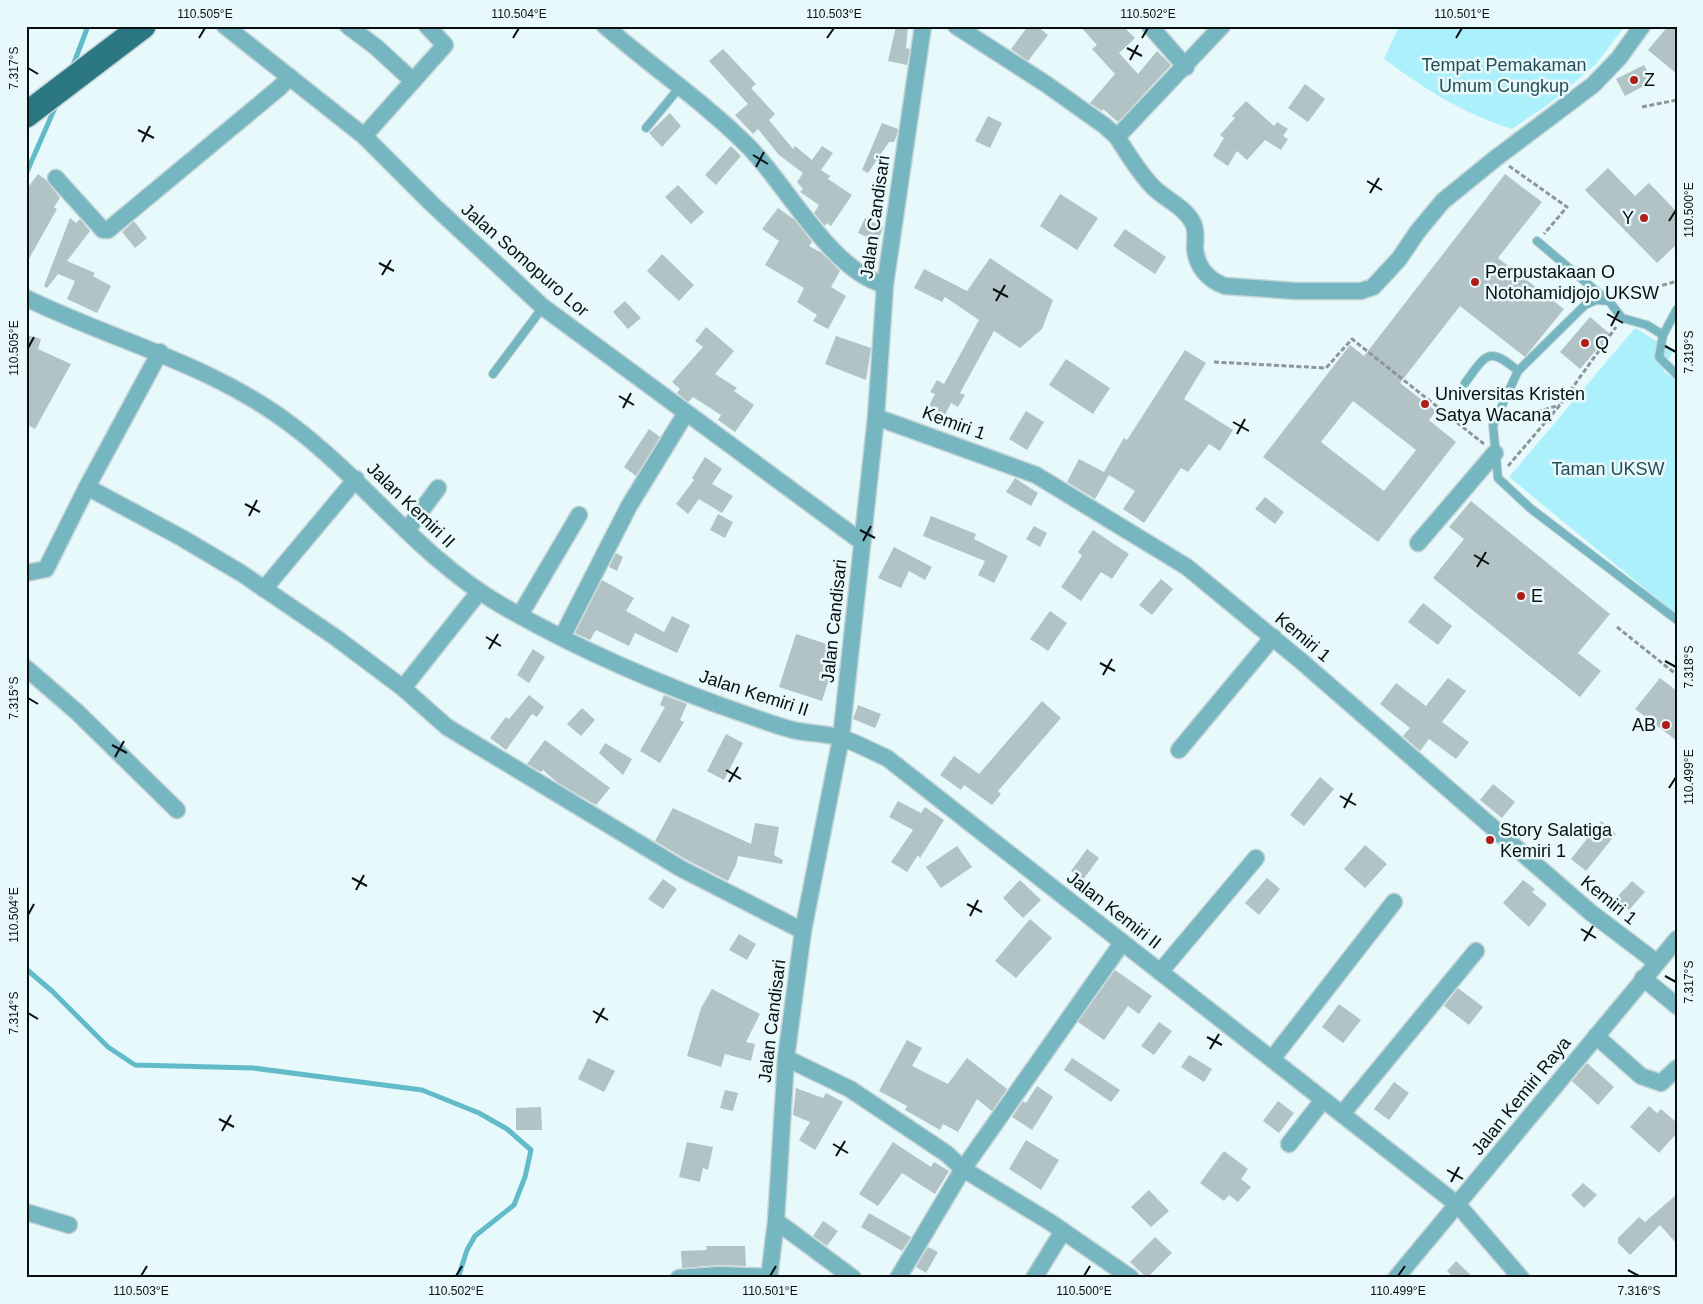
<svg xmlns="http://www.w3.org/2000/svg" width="1703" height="1304" font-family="Arial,sans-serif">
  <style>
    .green { fill: #acf0fb }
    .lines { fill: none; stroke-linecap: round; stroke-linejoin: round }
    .stream { stroke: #62bbc8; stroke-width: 5 }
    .building { fill: #b2c3c6; fill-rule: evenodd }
    .service-casing { stroke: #c4d4d6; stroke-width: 10 }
    .minor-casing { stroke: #c4d4d6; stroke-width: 19 }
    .primary-casing { stroke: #c4d4d6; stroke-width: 28 }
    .path { stroke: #8b9799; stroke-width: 3; stroke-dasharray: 5 2.5; stroke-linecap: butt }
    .service { stroke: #76b6c0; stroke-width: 8 }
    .minor { stroke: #76b6c0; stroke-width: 16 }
    .primary { stroke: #2b7782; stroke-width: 25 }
    .ticks { fill: none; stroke: #090f10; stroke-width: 2 }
    .poi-dot { fill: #af1e19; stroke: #e8f9fc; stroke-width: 2 }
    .labels { text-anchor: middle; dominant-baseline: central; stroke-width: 5; stroke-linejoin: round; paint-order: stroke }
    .park-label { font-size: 18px; fill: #254e54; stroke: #e8f9fc }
    .poi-label { font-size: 18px; fill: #090f10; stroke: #e8f9fc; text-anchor: start }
    .street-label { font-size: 18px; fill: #090f10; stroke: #e8f9fc }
    .neatline { fill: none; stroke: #090f10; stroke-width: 2 }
    .ticks-label { font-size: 12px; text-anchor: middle; fill: #090f10 }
  </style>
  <rect width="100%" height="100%" fill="#e8f9fc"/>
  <g class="green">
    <path d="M1399,26H1625L1596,64L1553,101L1512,129C1460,112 1428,91 1384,59Z"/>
    <path d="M1635,328L1673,351L1663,371L1677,381V615L1509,477Z"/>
  </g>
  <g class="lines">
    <g class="stream">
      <path d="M72,68L88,26"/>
      <path d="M26,174L57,103"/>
      <path d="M26,969L52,991L108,1047L135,1065L253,1068L422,1090L479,1113L507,1129L531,1150L525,1177L514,1205L475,1236L467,1250L458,1278"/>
    </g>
  </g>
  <g class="building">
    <path d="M896,26H908L906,48L910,49L907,65L888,61Z"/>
    <path d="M1028,26H1037L1048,35L1028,61L1011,49Z"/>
    <path d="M1080,26H1123L1135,38L1119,53L1138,74L1157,51L1171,65L1118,122L1103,109L1102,111L1090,103L1115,74L1092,49L1097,45Z"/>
    <path d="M1668,26H1677V74L1648,50Z"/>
    <path d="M723,49L756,84L751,88L775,114L769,120L793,149L795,146L812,160L822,146L833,153L821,170L830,176L828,179L852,195L831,226L827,223L825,226L814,213L819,205L800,192L803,189L797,182L803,173L779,155L758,129L753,134L735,115L748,104L709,61Z"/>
    <path d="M1644,65L1653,81L1625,96L1616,79Z"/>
    <path d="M1305,84L1325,99L1308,122L1288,108Z"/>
    <path d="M1246,101L1274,126L1277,122L1288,129L1283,136L1288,139L1281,150L1265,140L1247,160L1237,151L1228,166L1213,156L1224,138L1220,135L1235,118L1232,116Z"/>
    <path d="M670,113L681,126L662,147L649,133Z"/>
    <path d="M988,116L1002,123L990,148L975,141Z"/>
    <path d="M882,123L898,129L897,135L894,142H889L868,173L862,170Z"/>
    <path d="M731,146L741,156L716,185L705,175Z"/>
    <path d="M1608,168L1635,196L1649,183L1677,212V244L1657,263L1585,190Z"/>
    <path d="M38,174L46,180L60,198L54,207L57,209L26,264V190Z"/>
    <path d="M1505,174L1542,202L1498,258L1564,309L1525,357L1460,306L1400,383L1436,411L1429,420L1456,442L1378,542L1263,457L1350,345L1364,356ZM1353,401L1416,450L1384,491L1321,442Z"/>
    <path d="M678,185L704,212L691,224L665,197Z"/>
    <path d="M1060,194L1098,218L1077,250L1040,226Z"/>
    <path d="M778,208L795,220L812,242L809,246L822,253L840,271L831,287L846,296L828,329L813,321L817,315L797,302L804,288L765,265L779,241L762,229Z"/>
    <path d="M70,218L76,223L80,219L90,231L67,261L95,273L93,276L111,286L97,313L67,299L75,281L58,274L47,288L44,286Z"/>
    <path d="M865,218L883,227L878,242L858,233Z"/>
    <path d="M134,221L147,238L135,248L122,232Z"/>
    <path d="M1125,229L1166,257L1155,274L1113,246Z"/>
    <path d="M662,254L694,285L679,301L647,271Z"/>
    <path d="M990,258L1053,300L1042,329L1020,348L994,331L960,393L965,395L958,407L951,403L940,425L923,417L935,394L930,392L937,380L944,384L979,320L945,297L942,302L914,288L924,269L967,291Z"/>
    <path d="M625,301L641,318L628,329L613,312Z"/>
    <path d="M1590,317L1610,334L1580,369L1560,352Z"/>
    <path d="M706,327L734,351L715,374L737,388L734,391L754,405L735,432L718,420L721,415L693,397L688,402L677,393L680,389L672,382L703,347L695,341Z"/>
    <path d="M26,335L41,339L38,349L71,364L35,429L26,424Z"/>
    <path d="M836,336L871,348L866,380L825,364Z"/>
    <path d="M1185,350L1206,363L1184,399L1233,430L1220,451L1209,444L1188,472L1181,468L1144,523L1123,509L1135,491L1109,475L1095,499L1067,482L1079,459L1106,473L1104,472L1124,438L1127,440Z"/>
    <path d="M1066,359L1110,388L1093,414L1049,385Z"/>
    <path d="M1026,411L1044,422L1027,450L1009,439Z"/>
    <path d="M649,429L660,437L636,476L624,467Z"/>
    <path d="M705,457L722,469L712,484L733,496L722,513L699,499L688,514L676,504L694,480L692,478Z"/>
    <path d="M1015,478L1038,493L1031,506L1006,492Z"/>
    <path d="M1265,497L1284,512L1275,524L1255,509Z"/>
    <path d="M1471,501L1610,614L1578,653L1601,671L1580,697L1433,578L1464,539L1449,527Z"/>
    <path d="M718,514L733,522L725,538L710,530Z"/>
    <path d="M931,516L976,534L974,539L1008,556L994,583L978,575L985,561L923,536Z"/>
    <path d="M1034,526L1047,533L1040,547L1026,539Z"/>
    <path d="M1093,530L1129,554L1112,579L1101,572L1081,601L1061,587L1082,556L1078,552Z"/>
    <path d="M894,547L932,567L925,580L909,571L901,588L878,578Z"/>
    <path d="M616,553L623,557L617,571L609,567Z"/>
    <path d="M1161,579L1173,589L1152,615L1139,605Z"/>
    <path d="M602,580L634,598L626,611L664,632L672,616L690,625L677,653L635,633L629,646L596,630L590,640L575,633Z"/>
    <path d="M1423,603L1452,626L1438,645L1408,622Z"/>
    <path d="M1050,611L1067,623L1048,651L1030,639Z"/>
    <path d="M796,634L839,648L822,701L779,687Z"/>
    <path d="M533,649L545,657L529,683L517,675Z"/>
    <path d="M1448,678L1466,691L1442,722L1469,742L1456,759L1429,739L1420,751L1403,736L1410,728L1380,704L1396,683L1426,706Z"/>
    <path d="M1660,678L1677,691V741L1635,709Z"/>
    <path d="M529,695L544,707L537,717L532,714L506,750L490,738L506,717L509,719Z"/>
    <path d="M664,695L687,704L680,720L684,722L660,763L640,751L665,707L660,705Z"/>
    <path d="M1042,701L1061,718L998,791L1001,794L992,805L964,785L961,790L940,775L954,756L979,774Z"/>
    <path d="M858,705L881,714L875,728L853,719Z"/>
    <path d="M582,708L595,720L581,736L567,724Z"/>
    <path d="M726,734L743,743L724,780L707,771Z"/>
    <path d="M545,740L610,788L596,805L558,783L543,770L541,772L527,764Z"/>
    <path d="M605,743L632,759L623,775L599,753Z"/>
    <path d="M1320,777L1334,789L1304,826L1290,815Z"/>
    <path d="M1493,784L1515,802L1502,818L1480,800Z"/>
    <path d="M898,801L921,813L925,807L944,820L920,858L918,855L907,872L891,862L913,830L889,817Z"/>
    <path d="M673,808L751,844L755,823L779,827L774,855L783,860L782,864L738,856L736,865L728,881L685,859L655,841Z"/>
    <path d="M1601,821L1616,834L1586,871L1571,859Z"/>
    <path d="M1365,845L1387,864L1365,888L1344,869Z"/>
    <path d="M957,846L972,867L941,888L926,867Z"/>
    <path d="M1087,849L1099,858L1083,880L1071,871Z"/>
    <path d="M1267,878L1280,889L1259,915L1245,903Z"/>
    <path d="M663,879L677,889L663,909L648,899Z"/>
    <path d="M1020,880L1041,900L1023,918L1003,898Z"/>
    <path d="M1523,880L1535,889L1532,892L1547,904L1529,927L1503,903Z"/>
    <path d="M1632,881L1645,892L1629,910L1616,898Z"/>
    <path d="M1030,919L1052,938L1016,978L995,961Z"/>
    <path d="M739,934L756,944L747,960L729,950Z"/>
    <path d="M1115,970L1152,996L1139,1014L1128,1006L1104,1040L1078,1022Z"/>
    <path d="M1458,988L1483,1007L1469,1025L1444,1006Z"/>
    <path d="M712,989L760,1014L746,1042L755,1044L751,1061L725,1054L721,1067L687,1056L701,1008Z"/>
    <path d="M1339,1004L1361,1020L1343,1043L1322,1027Z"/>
    <path d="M1159,1022L1172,1031L1154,1055L1141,1046Z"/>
    <path d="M907,1040L922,1048L912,1066L948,1084L967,1058L1007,1089L992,1111L977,1099L958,1132L943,1124L940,1130L905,1110L907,1106L879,1091Z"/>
    <path d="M1189,1055L1212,1069L1204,1082L1181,1067Z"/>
    <path d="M588,1058L615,1071L604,1092L578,1079Z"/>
    <path d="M1072,1058L1120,1090L1111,1102L1064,1070Z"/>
    <path d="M1587,1063L1614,1087L1598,1105L1572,1081Z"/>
    <path d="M1394,1082L1409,1093L1389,1120L1374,1109Z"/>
    <path d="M1037,1086L1053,1097L1032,1130L1012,1117L1023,1101L1026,1103Z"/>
    <path d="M796,1088L823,1098L826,1093L843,1102L815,1150L799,1140L810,1122L793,1115Z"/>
    <path d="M725,1090L738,1093L733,1111L720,1108Z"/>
    <path d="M1278,1101L1294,1113L1279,1133L1263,1121Z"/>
    <path d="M1649,1106L1657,1113L1661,1109L1677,1123V1133L1659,1153L1630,1127Z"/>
    <path d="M541,1107L542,1130H516V1108Z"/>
    <path d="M1026,1140L1059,1160L1041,1190L1009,1169Z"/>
    <path d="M687,1142L713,1147L708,1170L703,1168L700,1182L679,1177Z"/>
    <path d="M893,1142L931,1167L934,1162L949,1171L935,1194L902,1173L878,1206L859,1194Z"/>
    <path d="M1224,1151L1248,1169L1241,1179L1251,1187L1238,1202L1229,1195L1224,1201L1200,1183Z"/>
    <path d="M1583,1183L1597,1195L1584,1208L1571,1195Z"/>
    <path d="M1149,1190L1169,1211L1151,1227L1131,1207Z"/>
    <path d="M1677,1194V1244L1660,1225L1630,1255L1618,1243V1238L1639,1217L1645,1222Z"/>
    <path d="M869,1213L911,1237L902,1251L861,1227Z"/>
    <path d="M823,1221L838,1231L827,1246L813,1236Z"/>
    <path d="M1155,1237L1172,1253L1147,1278L1130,1262Z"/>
    <path d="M706,1246H745L746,1266L718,1265L682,1268L681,1251L707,1250Z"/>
    <path d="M928,1247L938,1252L926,1273L916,1267Z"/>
    <path d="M1456,1261L1474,1278H1454L1447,1271Z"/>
  </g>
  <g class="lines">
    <defs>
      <g id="service">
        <path d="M646,128L680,87"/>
        <path d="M1537,241L1608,301"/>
        <path d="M1677,309L1663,335L1647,325L1622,318L1609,301L1596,300L1585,305L1518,371L1493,425L1498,478L1530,508L1677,620"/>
        <path d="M1663,335L1659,357L1677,375"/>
        <path d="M493,374L543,307"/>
        <path d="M1465,383C1486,355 1488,345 1518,371"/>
      </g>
      <g id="minor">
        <path d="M225,26L364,136L432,204L543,307L862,542"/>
        <path d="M348,26L376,47L413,81L445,45L427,26"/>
        <path d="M605,26C652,67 704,102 748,146C787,185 830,270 885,285"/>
        <path d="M956,26L1046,84L1105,126L1117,137L1222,26"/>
        <path d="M1150,26L1186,67"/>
        <path d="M364,136L413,81"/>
        <path d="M1117,137C1128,154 1139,173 1153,187C1166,200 1185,207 1193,223C1197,232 1195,240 1195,249C1197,267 1208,280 1225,286L1296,291H1361L1373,287L1399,259L1418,231L1443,201L1496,158L1593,85L1619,58L1642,26"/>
        <path d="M56,178L103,230H108L279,88L290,77"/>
        <path d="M26,298C114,341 211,364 290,424C364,479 420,558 501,605C579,650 665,687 750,716C764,721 778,726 793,730C809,734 826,733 842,738C857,743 873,752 887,758L1458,1205L1521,1278"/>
        <path d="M876,417L1036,475L1187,567L1301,661L1590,912L1656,962"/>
        <path d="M87,487L182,538L241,573L335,637L403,688L447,727L680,868L803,931"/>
        <path d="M407,530L438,488"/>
        <path d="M1418,543L1495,453"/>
        <path d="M26,573L46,569L87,487L160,352"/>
        <path d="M264,589L356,479"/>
        <path d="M520,615L579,515"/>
        <path d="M562,637L629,506L686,413"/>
        <path d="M26,668L77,712L177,810"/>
        <path d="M403,688L479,592"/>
        <path d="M1179,750L1273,637"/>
        <path d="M1160,972L1256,858"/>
        <path d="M1643,978L1677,1006"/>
        <path d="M1596,1036L1641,1076L1661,1083L1677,1068"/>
        <path d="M786,1058L850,1089L947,1154L963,1169L1050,1222L1131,1278"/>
        <path d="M1272,1059L1394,902"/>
        <path d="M1342,1114L1476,951"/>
        <path d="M1289,1144L1323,1100"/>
        <path d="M26,1212L69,1225"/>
        <path d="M776,1221L853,1278"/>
        <path d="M679,1278L719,1275L769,1277"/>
        <path d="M769,1278L776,1221L786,1058L803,931L841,738L876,417L885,285L923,26"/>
        <path d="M898,1278L963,1169L1122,943"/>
        <path d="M1034,1278L1063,1231"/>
        <path d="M1396,1278L1677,939"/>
      </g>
      <path id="primary" d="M26,115L143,26"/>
    </defs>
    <use href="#service" class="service-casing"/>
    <use href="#minor" class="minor-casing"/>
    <use href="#primary" class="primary-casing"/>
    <g class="path">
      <path d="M1642,107L1677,100"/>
      <path d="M1509,166L1567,207L1544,234"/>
      <path d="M1619,298L1677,281"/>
      <path d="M1214,362L1326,368L1352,339L1484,444"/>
      <path d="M1508,420L1560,405"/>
      <path d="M1508,466L1560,405L1616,327"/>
      <path d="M1617,627L1677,675"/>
    </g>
    <use href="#service" class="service"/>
    <use href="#minor" class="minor"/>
    <use href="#primary" class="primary"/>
  </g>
  <path class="ticks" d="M199,38L205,28M513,38L519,28M827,38L834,28M1142,38L1148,28M1456,38L1462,28M1127,48L1142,56M1130,60L1138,45M28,68L38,74M138,130L154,138M142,142L150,126M753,155L768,164M756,167L764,152M1367,181L1382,190M1370,193L1379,178M1669,221L1676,210M379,263L394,271M382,275L391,260M993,289L1008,297M996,301L1005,285M1607,314L1623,323M1611,326L1619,311M1665,346L1676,352M28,348L34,337M619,396L634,405M623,408L631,393M1233,422L1249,431M1237,434L1245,419M245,504L260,512M249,516L257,500M860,530L875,538M863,541L871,526M1474,555L1489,564M1477,567L1486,552M486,637L501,646M489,649L498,634M1665,661L1676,667M1100,663L1115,671M1103,675L1112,659M28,698L38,704M112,745L127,753M115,757L124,741M726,770L741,779M729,782L738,767M1669,788L1676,777M1340,796L1356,805M1344,808L1352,793M352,878L367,886M356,890L364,875M967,904L982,912M28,915L34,904M970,916L978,900M1581,929L1596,938M1584,941L1593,926M1665,976L1676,982M593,1011L608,1020M28,1013L38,1019M596,1023L604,1008M1207,1037L1222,1045M1210,1049L1219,1034M219,1119L234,1127M222,1131L231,1115M833,1144L848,1153M836,1156L845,1141M1447,1170L1463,1179M1451,1182L1459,1167M1628,1270L1639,1276M141,1276L147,1266M456,1276L462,1266M770,1276L776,1266M1084,1276L1090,1266M1398,1276L1405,1266"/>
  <g class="poi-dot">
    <circle cx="1634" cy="80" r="5"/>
    <circle cx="1644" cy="218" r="5"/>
    <circle cx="1475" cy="282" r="5"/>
    <circle cx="1585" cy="343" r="5"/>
    <circle cx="1425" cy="404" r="5"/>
    <circle cx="1521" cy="596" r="5"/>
    <circle cx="1666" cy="725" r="5"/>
    <circle cx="1490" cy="840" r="5"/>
  </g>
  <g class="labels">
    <g class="park-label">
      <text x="1504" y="65">Tempat Pemakaman<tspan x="1504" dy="21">Umum Cungkup</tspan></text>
      <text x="1608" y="469">Taman UKSW</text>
    </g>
    <g class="poi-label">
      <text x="1644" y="80">Z</text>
      <text x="1634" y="218" text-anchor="end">Y</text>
      <text x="1485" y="272">Perpustakaan O<tspan x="1485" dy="21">Notohamidjojo UKSW</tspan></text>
      <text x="1595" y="343">Q</text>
      <text x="1435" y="394">Universitas Kristen<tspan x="1435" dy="21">Satya Wacana</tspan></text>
      <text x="1531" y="596">E</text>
      <text x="1656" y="725" text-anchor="end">AB</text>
      <text x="1500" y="830">Story Salatiga<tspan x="1500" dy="21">Kemiri 1</tspan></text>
    </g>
    <g class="street-label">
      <text transform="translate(875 217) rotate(-82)">Jalan Candisari</text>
      <text transform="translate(525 260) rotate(41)">Jalan Somopuro Lor</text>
      <text transform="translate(954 423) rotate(20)">Kemiri 1</text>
      <text transform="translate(411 505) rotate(44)">Jalan Kemiri II</text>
      <text transform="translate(834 621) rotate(-84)">Jalan Candisari</text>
      <text transform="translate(1303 637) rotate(40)">Kemiri 1</text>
      <text transform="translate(754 693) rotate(18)">Jalan Kemiri II</text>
      <text transform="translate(1609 900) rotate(39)">Kemiri 1</text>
      <text transform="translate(1114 910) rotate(38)">Jalan Kemiri II</text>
      <text transform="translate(772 1021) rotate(-83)">Jalan Candisari</text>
      <text transform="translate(1521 1096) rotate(-51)">Jalan Kemiri Raya</text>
    </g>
  </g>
  <rect width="1703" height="1304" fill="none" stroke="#e8f9fc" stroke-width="55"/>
  <rect x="28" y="28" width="1648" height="1248" class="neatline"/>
  <g class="ticks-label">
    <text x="205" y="18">110.505°E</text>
    <text x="519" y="18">110.504°E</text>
    <text x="834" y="18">110.503°E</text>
    <text x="1148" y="18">110.502°E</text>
    <text x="1462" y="18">110.501°E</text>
    <text transform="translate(14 68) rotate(-90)" y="4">7.317°S</text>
    <text transform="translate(1689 210) rotate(-90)" y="4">110.500°E</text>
    <text transform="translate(14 348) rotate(-90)" y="4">110.505°E</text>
    <text transform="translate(1689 352) rotate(-90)" y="4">7.319°S</text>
    <text transform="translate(1689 667) rotate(-90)" y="4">7.318°S</text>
    <text transform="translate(14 698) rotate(-90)" y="4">7.315°S</text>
    <text transform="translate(1689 777) rotate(-90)" y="4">110.499°E</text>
    <text transform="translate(14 915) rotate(-90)" y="4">110.504°E</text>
    <text transform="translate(1689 982) rotate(-90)" y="4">7.317°S</text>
    <text transform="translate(14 1013) rotate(-90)" y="4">7.314°S</text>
    <text x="141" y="1295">110.503°E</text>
    <text x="456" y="1295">110.502°E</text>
    <text x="770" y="1295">110.501°E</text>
    <text x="1084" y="1295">110.500°E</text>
    <text x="1398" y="1295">110.499°E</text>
    <text x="1639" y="1295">7.316°S</text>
  </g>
</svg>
